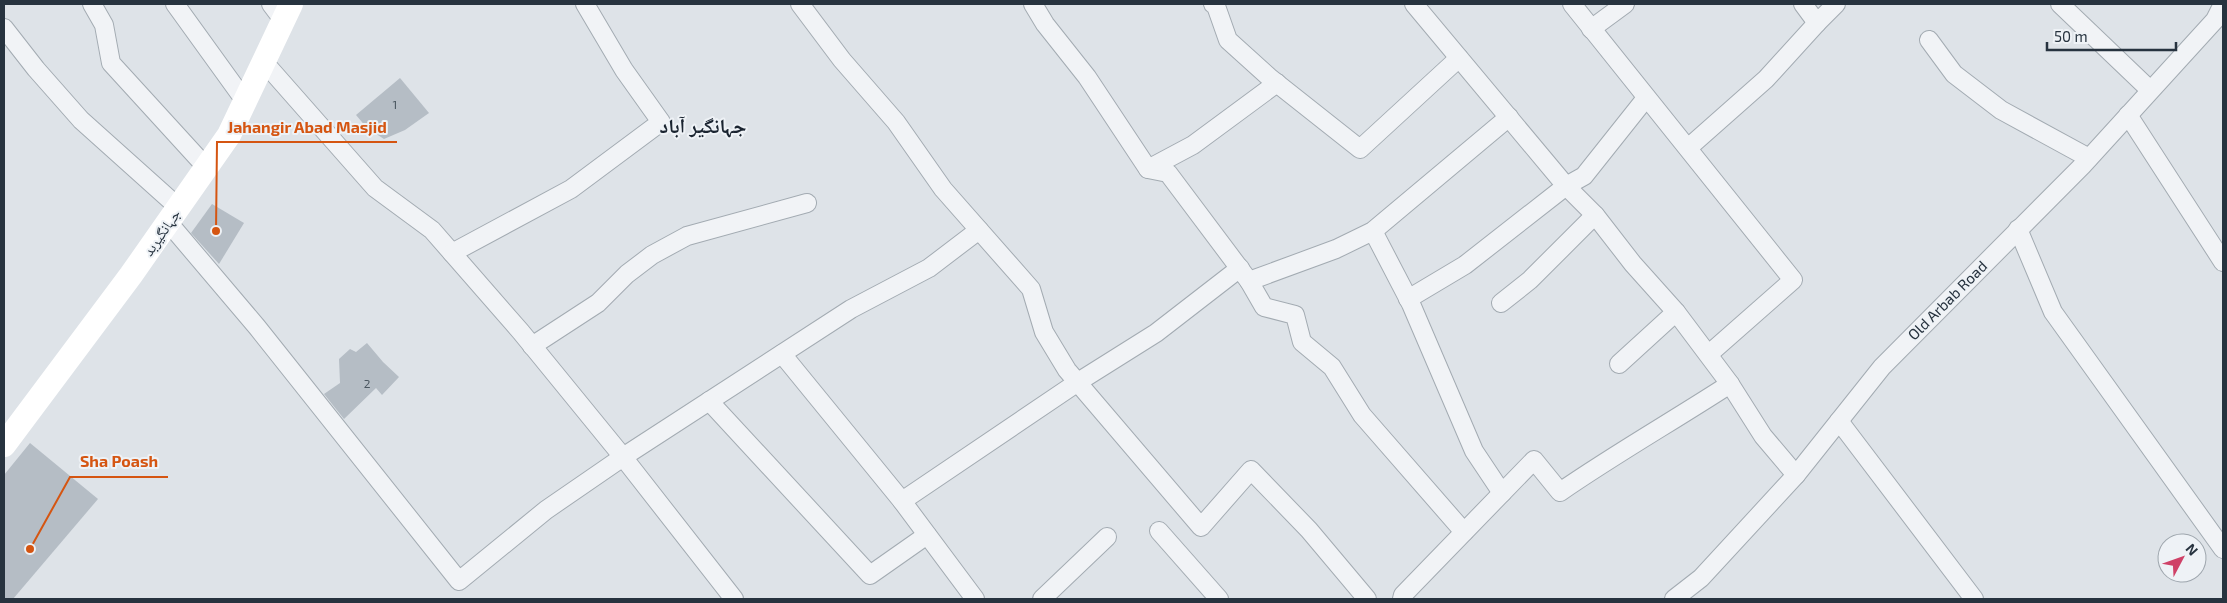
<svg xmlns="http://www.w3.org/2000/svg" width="2227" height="603" font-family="'Exo 2','Noto Naskh Arabic',sans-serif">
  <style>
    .building { fill: #b5bdc5 }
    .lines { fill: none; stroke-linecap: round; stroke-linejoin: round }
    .street-casing { stroke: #a3abb2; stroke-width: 20 }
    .street { stroke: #f1f3f6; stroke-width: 18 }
    .secondary { stroke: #fff; stroke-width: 24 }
    .labels { text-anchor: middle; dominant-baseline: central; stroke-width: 4; stroke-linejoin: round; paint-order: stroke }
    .number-label { font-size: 12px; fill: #4a5660 }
    .street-label { font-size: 15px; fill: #27333f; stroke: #eef2f6 }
    .district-label { font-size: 20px; font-weight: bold; fill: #1a2430; stroke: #eef2f6 }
    .leader { fill: none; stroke: #d55511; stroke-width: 2 }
    .callout-dot { fill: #d55511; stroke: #eef2f6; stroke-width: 2 }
    .callout-label { font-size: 16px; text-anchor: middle; font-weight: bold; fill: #d55511; stroke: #eef2f6; stroke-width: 4; stroke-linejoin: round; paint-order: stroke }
  </style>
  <rect width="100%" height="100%" fill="#dee3e8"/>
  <g class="building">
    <path d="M400,78L429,113L405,130L384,139L367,128L356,115Z"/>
    <path d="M212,204L244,223L219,264L191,233Z"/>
    <path d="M367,343L383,362L399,377L382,395L376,388L344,419L324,394L340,383L339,359L350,349L356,352Z"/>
    <path d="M30,443L98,499L13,599H4V475Z"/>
  </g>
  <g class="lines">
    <defs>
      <g id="street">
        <path d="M92,4L104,25L111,63L206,167"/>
        <path d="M175,4L245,101"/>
        <path d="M271,4L283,20"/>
        <path d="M800,4L842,60L896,122L943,189L1031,289L1044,332L1067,370L1201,527L1251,470L1309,530L1367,599"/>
        <path d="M1033,4L1045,24L1087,77L1148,169L1168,173L1249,281L1336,249L1373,231L1509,117"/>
        <path d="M1213,4L1216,6L1228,40L1269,77L1360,149L1459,58"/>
        <path d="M1414,4L1566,186L1595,215L1633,264L1676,312L1730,384L1763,436L1796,475"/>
        <path d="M1572,4L1793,280L1709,354"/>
        <path d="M1803,4L1817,23L1836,4"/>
        <path d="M2060,4L2150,90"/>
        <path d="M4,28L36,69L81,120L178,207"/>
        <path d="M1591,29L1625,4"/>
        <path d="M1929,40L1954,74L2001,110L2089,158"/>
        <path d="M264,62L375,188L432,230L521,332L623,457L734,599"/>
        <path d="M2128,115L2223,262"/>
        <path d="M1688,148L1766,79L1817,23"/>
        <path d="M1148,169L1193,145L1277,83"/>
        <path d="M168,222L257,327L459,581L546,510L623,457L851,309L929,268L979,230"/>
        <path d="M2018,229L2053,312L2223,549"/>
        <path d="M1373,231L1411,304L1474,451L1502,493"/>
        <path d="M452,253L571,189L661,122L624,70L585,4"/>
        <path d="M1249,281L1264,307L1295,315L1302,342L1332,367L1362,415L1464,532"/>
        <path d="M1408,299L1465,265L1566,186L1584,176L1646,98"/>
        <path d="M1501,303L1530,280L1595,215"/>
        <path d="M532,346L598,303L627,274L652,255L687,236L807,203"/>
        <path d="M782,354L902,501L975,599"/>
        <path d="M1619,364L1676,312"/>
        <path d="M709,401L870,575L927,535"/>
        <path d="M1839,421L1974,599"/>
        <path d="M902,501L1078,382L1156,333L1240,268"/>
        <path d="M1159,531L1219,599"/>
        <path d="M1042,599L1107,537"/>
        <path d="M1402,599L1403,595L1534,460L1560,492C1615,454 1673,421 1730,384"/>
        <path d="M1674,599L1701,578L1796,475L1882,367L2082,166L2215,20L2223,4"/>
      </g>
    </defs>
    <use href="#street" class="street-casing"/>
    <use href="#street" class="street"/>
    <path class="secondary" d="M4,445L131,275L229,135L291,4"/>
  </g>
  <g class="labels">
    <g class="number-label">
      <text x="395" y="104">1</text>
      <text x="367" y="383">2</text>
    </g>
    <g class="street-label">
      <text transform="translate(161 232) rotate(-55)">جہانگیربد</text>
      <text transform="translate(1947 300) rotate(-45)">Old Arbab Road</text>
    </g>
    <g class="district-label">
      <text x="703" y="125">جہانگیر آباد</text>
    </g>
  </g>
  <path class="leader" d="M216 231L217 142H397M30 549L70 477H168"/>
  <g class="callout-dot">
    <circle cx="216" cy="231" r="5"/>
    <circle cx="30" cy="549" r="5"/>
  </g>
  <g class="callout-label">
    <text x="307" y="133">Jahangir Abad Masjid</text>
    <text x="119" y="467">Sha Poash</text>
  </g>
  <rect width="2227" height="603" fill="none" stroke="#27333f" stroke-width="10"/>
  <g transform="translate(2182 558) rotate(49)"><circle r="24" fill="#eef2f6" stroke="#9ea6ad"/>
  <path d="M0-4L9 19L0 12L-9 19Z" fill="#cf4167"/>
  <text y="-8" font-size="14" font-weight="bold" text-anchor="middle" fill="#27333f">N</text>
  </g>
  <path d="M2047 42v8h129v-8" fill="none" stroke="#27333f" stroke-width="2.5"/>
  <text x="2054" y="42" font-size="15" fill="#27333f" stroke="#eef2f6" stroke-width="4" paint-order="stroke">50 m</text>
</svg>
